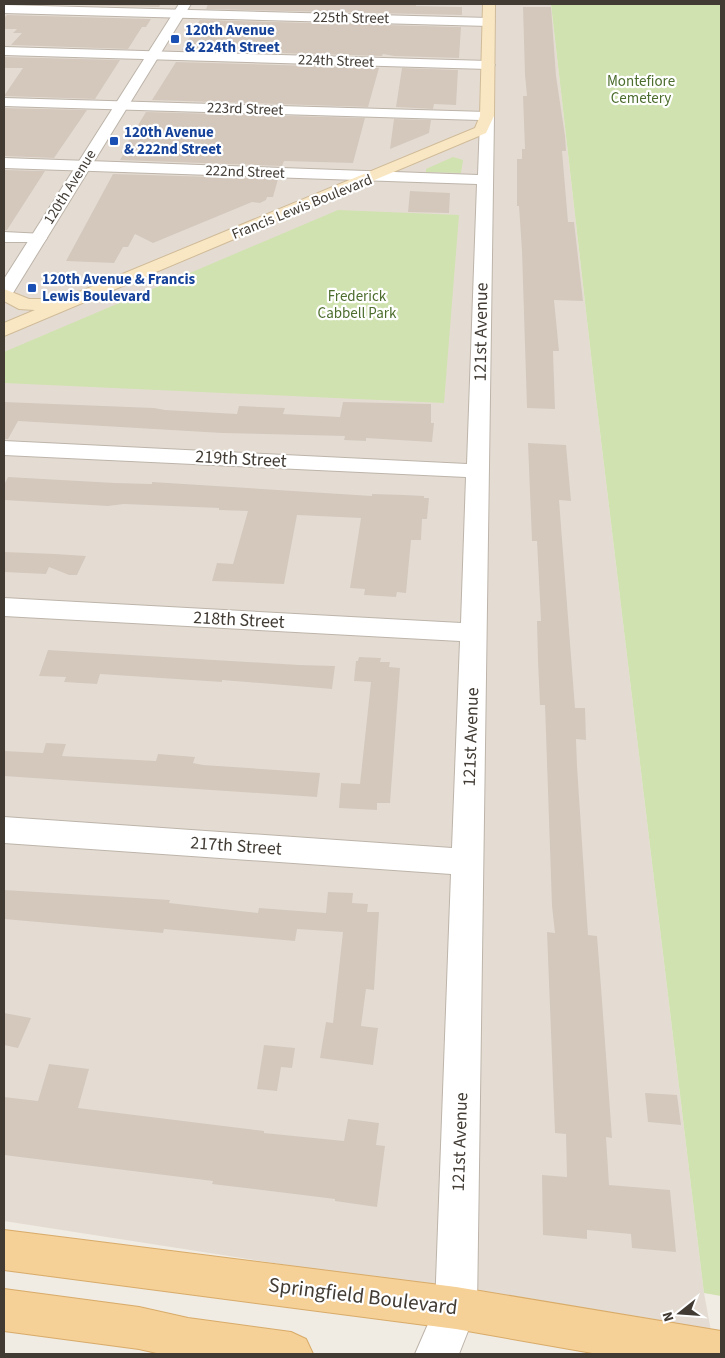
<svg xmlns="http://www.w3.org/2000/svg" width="725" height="1358" font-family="'Source Sans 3',sans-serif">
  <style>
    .residential { fill: #e4dcd2 }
    .green { fill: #d0e2af }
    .building { fill: #d4c8bd }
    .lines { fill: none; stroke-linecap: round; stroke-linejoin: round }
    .minor-casing { stroke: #bdb4aa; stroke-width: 2 }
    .tertiary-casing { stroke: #bdb4aa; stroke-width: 2 }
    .secondary-casing { stroke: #d0bb99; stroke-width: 2 }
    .primary-casing { stroke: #d8ab69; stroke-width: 2 }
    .minor { fill: #fff; fill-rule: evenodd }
    .tertiary { fill: #fff; fill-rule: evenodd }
    .secondary { fill: #f9e7c4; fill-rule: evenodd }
    .primary { fill: #f5d097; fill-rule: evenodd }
    .transit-dot { fill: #1a4fb4; stroke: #fff; stroke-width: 2 }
    .labels { text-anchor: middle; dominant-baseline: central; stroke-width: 4.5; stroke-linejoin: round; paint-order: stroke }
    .far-street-label { font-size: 15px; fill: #413b34; stroke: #fff }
    .far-transit-label { font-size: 15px; font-weight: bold; fill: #164399; stroke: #fff; text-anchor: start }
    .far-park-label { font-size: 15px; fill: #4c6d2d; stroke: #fff }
    .street-label { font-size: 18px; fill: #413b34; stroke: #fff }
    .near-street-label { font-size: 21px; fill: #413b34; stroke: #fff }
  </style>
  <rect width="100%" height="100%" fill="#f0ebe3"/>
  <path class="residential" d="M4,4H551L595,390L704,1293L711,1331L4,1221Z"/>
  <g class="green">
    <path d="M551,4H721V1296L704,1293L595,390Z"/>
    <path d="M453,157L463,160L461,173L426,172V169Z"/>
    <path d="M338,210L459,215L444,403L4,383V352Z"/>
  </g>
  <g class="building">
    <path d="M27,4H161L159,7Z"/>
    <path d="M208,4H416V6L462,7V15L206,9Z"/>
    <path d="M523,7H551L556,76L565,136L566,151H562L568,222H574L583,301L554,300L559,351H553L555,409L527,408L522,251L519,206H517V159H522V149H525L523,96H527L525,75Z"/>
    <path d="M7,15L151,19L146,27H142L128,49L11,45L22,33H13L17,29H4V18Z"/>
    <path d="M200,20L461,27L459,58L394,56L383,54L382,56L182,50Z"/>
    <path d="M4,57L120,60L95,99L4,96L23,68H4Z"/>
    <path d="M176,62L379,68L368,107L152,100Z"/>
    <path d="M402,68L458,70L456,105L434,104L433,109L396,107Z"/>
    <path d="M4,108L87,110L54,158L4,156Z"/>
    <path d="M146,112L365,118L353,163L284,161L282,166L120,160L124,153H121Z"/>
    <path d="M394,119L431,120L429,133L390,149Z"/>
    <path d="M4,170L45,171L7,230H4Z"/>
    <path d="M113,174L278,179L273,197H267L266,200L260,203L252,202L153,243L135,234L128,247H123L114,263L66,261Z"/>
    <path d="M410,191L450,193L449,213L408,212Z"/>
    <path d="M4,402L154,408L165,410L237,414L239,406L285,408L283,414L340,417L343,402L431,404V423H434L432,442L366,438V441L344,440L345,436L222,433L18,421L8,439H4Z"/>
    <path d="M528,443L566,445L571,501L559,500L575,708H585L586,740L576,739L577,766L588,935L597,936L601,987L612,1138L606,1137L609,1185L670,1190L676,1252L632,1248L631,1234L587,1230V1239L543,1235L542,1175L567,1177L566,1134L555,1133L547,932L555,933L552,906L545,705H540L538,661L537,621H541L537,541H532Z"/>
    <path d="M8,477L115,483L152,484V482L372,496V494L405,495L424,496V498H429L427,519H422L421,540H411L406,593L397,592L396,597L364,595L365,589L350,588L361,518L297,515L284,584L212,581L217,563L233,564L248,511L219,510V508L124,504L108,506L4,500V485Z"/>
    <path d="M4,552L55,554L86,556L77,575H69L49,567L46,574L4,572Z"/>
    <path d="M48,650L299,665L335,666L332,689L222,680V682L100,674L97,684L64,682L66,677L39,676Z"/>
    <path d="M359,657L381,658L380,662H390L389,667L400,668L390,803H377V810L339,808L341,783L360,784L371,682L354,681L356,661H358Z"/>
    <path d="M46,743L66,744L62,756L156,761L158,754L195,757L193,763L203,765L320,773L317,797L4,776V751L43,753Z"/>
    <path d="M4,890L170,900L169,903L258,913L259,908L326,913L328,892L353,893L352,903L368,904L367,912H379L374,990L366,989L361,1026L378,1028L373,1065L320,1058L326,1022L333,1023L343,932L297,929L295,941L164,929L163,933L4,919Z"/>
    <path d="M4,1013L31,1018L18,1048L4,1045Z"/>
    <path d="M264,1045L295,1048L292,1068L281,1067L277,1091L257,1089Z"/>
    <path d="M49,1064L89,1069L78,1108L264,1131V1133L344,1141L348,1119L379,1123L376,1145L385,1146L377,1207L335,1201V1199L212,1184L213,1181L4,1155V1097L38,1101Z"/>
    <path d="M645,1093L677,1095L681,1125L648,1122Z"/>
  </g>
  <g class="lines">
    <defs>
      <g id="minor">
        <path d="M4,5L489,18L495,22L489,26L4,13Z"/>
        <path d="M4,47L488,61L495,65L488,69L4,55Z"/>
        <path d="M4,98L487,112L492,113L494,116L477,1308L459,1354H415L435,1308L451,874L4,843V817L452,848L460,641L4,616V598L461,623L466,477L4,455V441L467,464L477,184L4,168V158L478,175L480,120L4,106Z"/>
        <path d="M4,232L44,234L47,238L44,242H4Z"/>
      </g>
      <path id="tertiary" d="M179,4H191L13,293L11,297L4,298V279Z"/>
      <path id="secondary" d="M483,4H495L494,116L486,133L4,336V323L35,310L19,309L4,301V289L29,299H62L475,128L480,116Z"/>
      <g id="primary">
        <path d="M4,1230L456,1287L721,1331V1354H598L456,1329L4,1270Z"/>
        <path d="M4,1289L139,1307L188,1318L291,1332L306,1339L313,1354H161L139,1349L4,1331Z"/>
      </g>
    </defs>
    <use href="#minor" class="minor-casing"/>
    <use href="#tertiary" class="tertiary-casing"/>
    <use href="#secondary" class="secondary-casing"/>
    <use href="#primary" class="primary-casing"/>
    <use href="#minor" class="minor"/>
    <use href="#tertiary" class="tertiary"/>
    <use href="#secondary" class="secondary"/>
    <use href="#primary" class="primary"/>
  </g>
  <g class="transit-dot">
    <rect x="170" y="34" width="10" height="10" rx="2.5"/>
    <rect x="109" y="136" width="10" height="10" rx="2.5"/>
    <rect x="27" y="283" width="10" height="10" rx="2.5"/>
  </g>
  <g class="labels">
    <g class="far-street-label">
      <text transform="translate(351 18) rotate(1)">225th Street</text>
      <text transform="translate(336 61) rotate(2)">224th Street</text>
      <text transform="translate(245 109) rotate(2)">223rd Street</text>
      <text transform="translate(245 172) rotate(2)">222nd Street</text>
      <text transform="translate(70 187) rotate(-58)">120th Avenue</text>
      <text transform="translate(302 207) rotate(-22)">Francis Lewis Boulevard</text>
    </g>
    <g class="far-transit-label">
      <text x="185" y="30">120th Avenue<tspan x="185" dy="17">&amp; 224th Street</tspan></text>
      <text x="124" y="132">120th Avenue<tspan x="124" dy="17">&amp; 222nd Street</tspan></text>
      <text x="42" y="279">120th Avenue &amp; Francis<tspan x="42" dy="17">Lewis Boulevard</tspan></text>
    </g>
    <g class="far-park-label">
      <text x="641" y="81">Montefiore<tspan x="641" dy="17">Cemetery</tspan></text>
      <text x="357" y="296">Frederick<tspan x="357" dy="17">Cabbell Park</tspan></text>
    </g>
    <g class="street-label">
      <text transform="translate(481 332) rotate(-89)">121st Avenue</text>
      <text transform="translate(241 459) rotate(3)">219th Street</text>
      <text transform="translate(239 620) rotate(3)">218th Street</text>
      <text transform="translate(471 737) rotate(-88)">121st Avenue</text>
      <text transform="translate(236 846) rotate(4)">217th Street</text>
      <text transform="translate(460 1142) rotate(-88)">121st Avenue</text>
    </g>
    <g class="near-street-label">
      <text transform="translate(363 1296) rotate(7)">Springfield Boulevard</text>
    </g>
  </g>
  <rect width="725" height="1358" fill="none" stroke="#413b34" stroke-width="10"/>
  <g transform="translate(680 1313) rotate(253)" stroke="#ffffff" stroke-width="4" paint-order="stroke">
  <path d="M0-4L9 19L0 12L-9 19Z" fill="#413b34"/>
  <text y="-8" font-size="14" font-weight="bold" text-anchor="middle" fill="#413b34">N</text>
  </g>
</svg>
